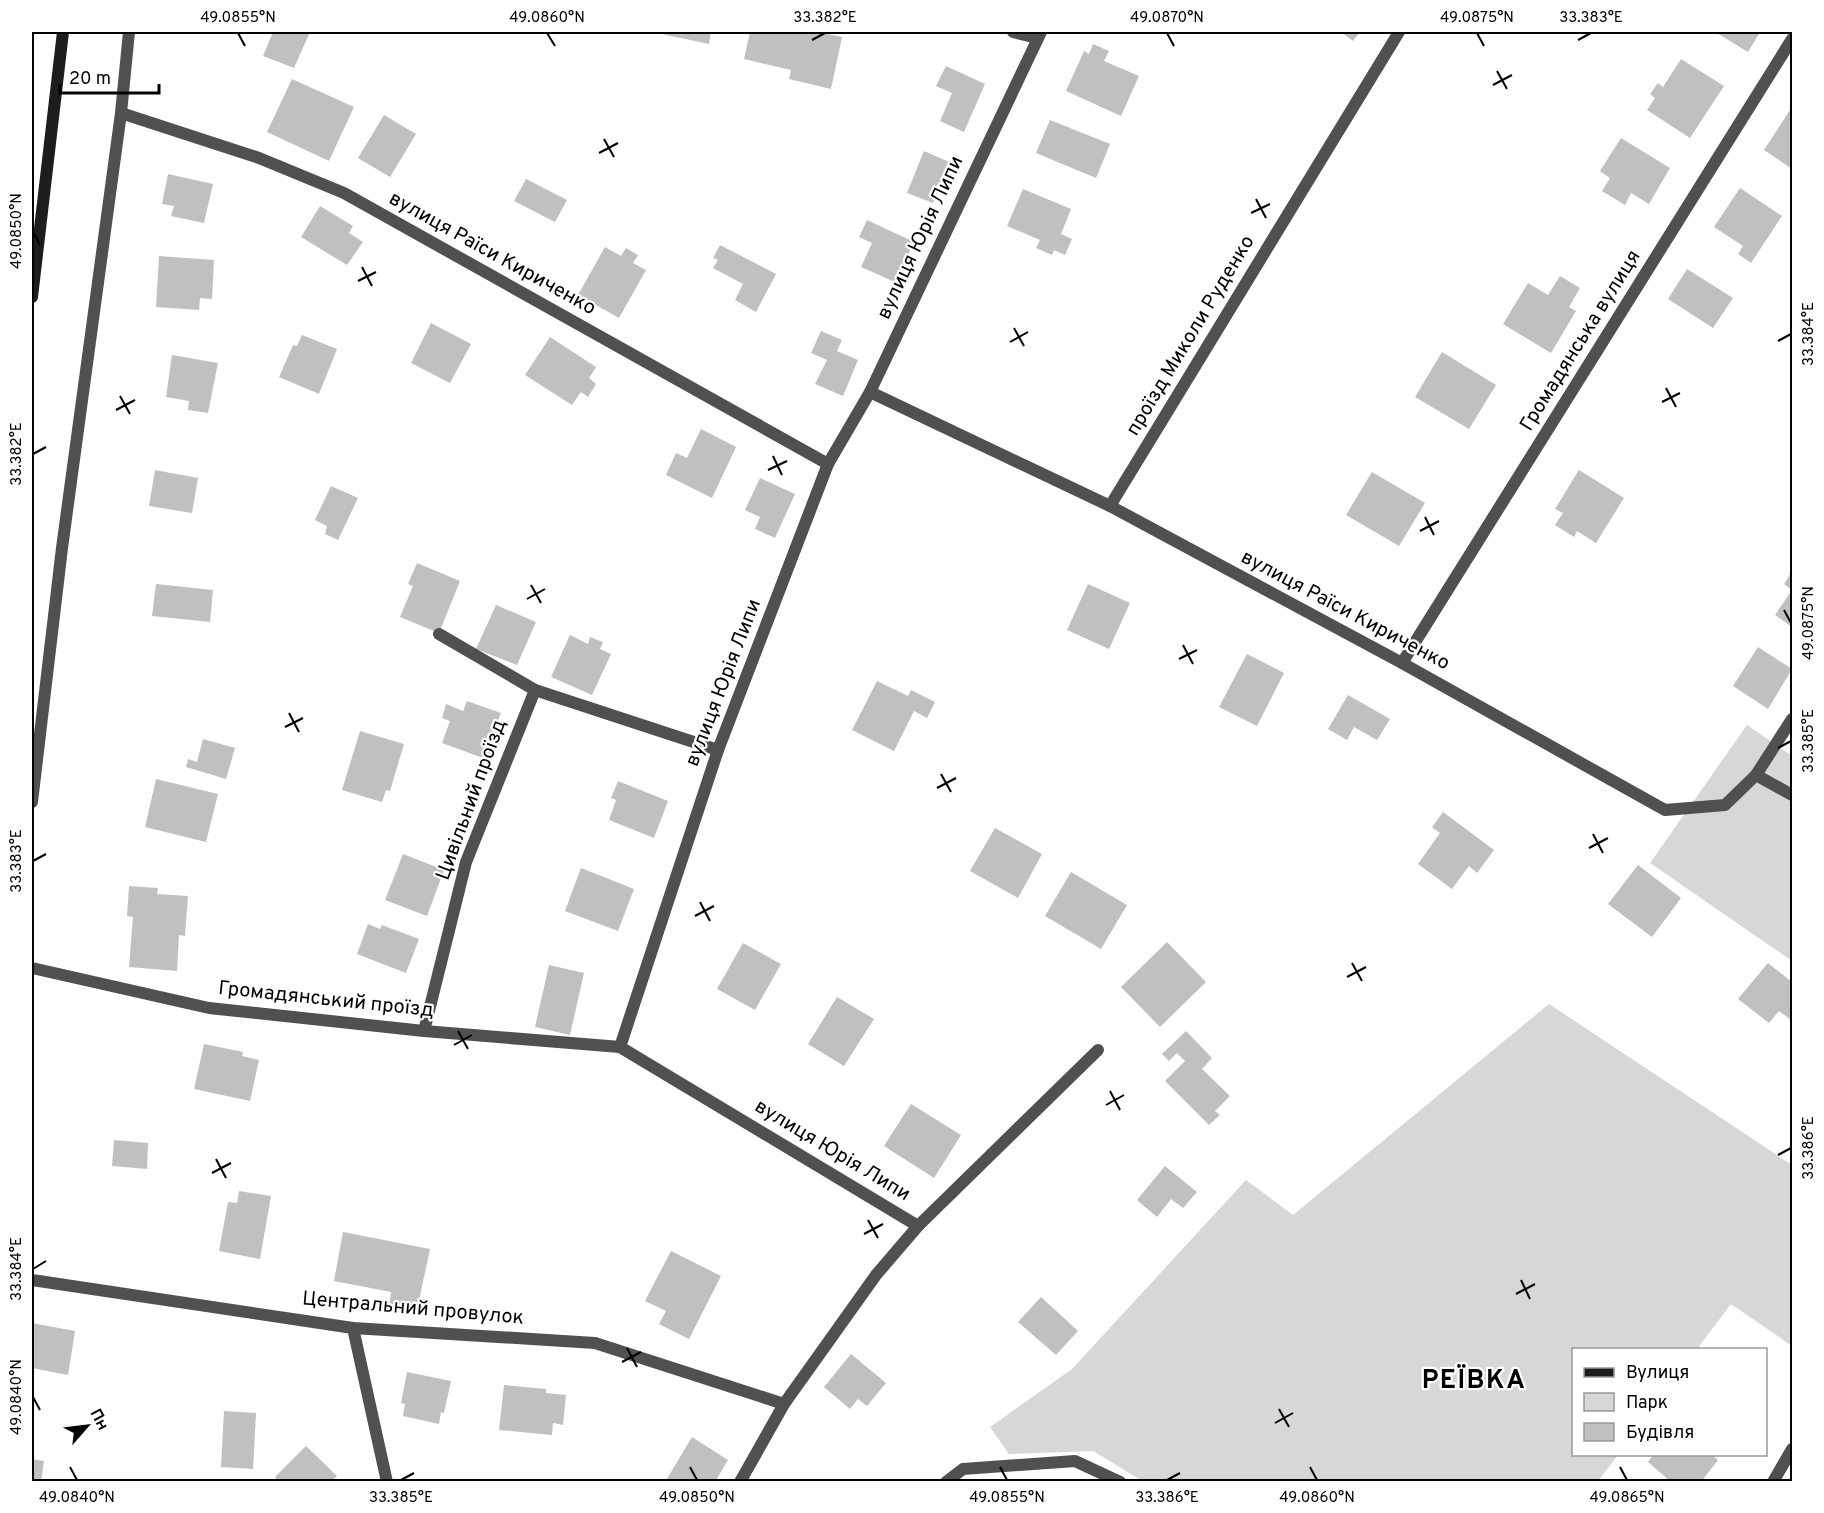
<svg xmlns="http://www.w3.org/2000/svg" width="1824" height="1513" font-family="Overpass,sans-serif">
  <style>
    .green { fill: #d7d7d7 }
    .building { fill: #c0c0c0 }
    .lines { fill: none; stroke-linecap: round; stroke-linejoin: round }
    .service { stroke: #505050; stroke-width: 12 }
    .minor { stroke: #505050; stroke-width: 12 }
    .secondary { stroke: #1d1d1d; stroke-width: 12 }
    .ticks { fill: none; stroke: #000; stroke-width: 2 }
    .labels { text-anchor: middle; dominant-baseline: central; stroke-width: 4.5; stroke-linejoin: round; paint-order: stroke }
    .street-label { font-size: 20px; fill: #000; stroke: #fff }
    .district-label { font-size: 26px; font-weight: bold; letter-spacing: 1.5px; fill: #000; stroke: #fff }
    .neatline { fill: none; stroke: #000; stroke-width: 2 }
    .ticks-label { font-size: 15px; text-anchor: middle; fill: #000 }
  </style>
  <rect width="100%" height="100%" fill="#fff"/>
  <g class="green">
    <path d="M1747,725L1792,756V961L1650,863Z"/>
    <path d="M1549,1004L1792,1165V1346L1731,1304L1697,1349L1574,1350V1454L1618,1455L1598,1481L1144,1482L1093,1451L1009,1454L990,1427L1072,1369L1246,1180L1293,1215Z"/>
  </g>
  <g class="building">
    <path d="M273,32H310L294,68L263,56Z"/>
    <path d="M658,32H711L709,44L657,33Z"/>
    <path d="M750,32H818L842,37L831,89L789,79L791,70L744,59Z"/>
    <path d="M1341,32H1360L1353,41Z"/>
    <path d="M1715,32H1760L1748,52Z"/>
    <path d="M1093,44L1109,51L1104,61L1139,76L1121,116L1066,91L1084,51L1089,54Z"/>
    <path d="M1681,59L1724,86L1690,138L1647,110L1655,98L1650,94L1658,83L1663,87Z"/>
    <path d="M946,66L985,84L964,132L940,121L952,93L936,86Z"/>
    <path d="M292,79L354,107L329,161L267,132Z"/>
    <path d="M1790,110L1792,112V169L1764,150Z"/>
    <path d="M384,115L416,134L390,177L358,158Z"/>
    <path d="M1050,120L1110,144L1096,178L1036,153Z"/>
    <path d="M1621,138L1670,168L1649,204L1631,193L1625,205L1602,191L1610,178L1600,171Z"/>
    <path d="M924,151L949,162L933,203L907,193Z"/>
    <path d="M168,174L213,184L204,223L171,216L174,206L162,204Z"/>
    <path d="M526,179L567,200L555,222L514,201Z"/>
    <path d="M1740,188L1782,216L1751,263L1738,254L1743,246L1714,227Z"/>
    <path d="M1023,189L1071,209L1061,234L1072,239L1065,255L1054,250L1052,255L1036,248L1040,240L1007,226Z"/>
    <path d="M320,206L353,226L349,233L363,242L347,265L301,237Z"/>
    <path d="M867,220L914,242L895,282L861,267L872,243L859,237Z"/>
    <path d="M720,245L776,274L756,312L735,300L743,284L713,268L718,260L713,258Z"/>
    <path d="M605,247L621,256L626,248L638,255L633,263L646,270L619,318L578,295Z"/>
    <path d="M159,256L214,260L212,299L200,298L199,310L156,307Z"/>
    <path d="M1687,269L1733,298L1713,328L1668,299Z"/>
    <path d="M1560,276L1580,288L1569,307L1576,311L1551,353L1503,324L1528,283L1548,295Z"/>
    <path d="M431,323L471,344L450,383L411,363Z"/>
    <path d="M821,331L842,340L837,351L858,360L843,396L815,384L827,360L811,353Z"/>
    <path d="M302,335L337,349L319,394L279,377L293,345L297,346Z"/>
    <path d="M550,337L596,367L589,378L596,384L588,397L581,392L572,405L525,375Z"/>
    <path d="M1442,352L1496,385L1469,429L1415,397Z"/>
    <path d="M172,355L218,363L208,413L188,410L189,401L166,397Z"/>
    <path d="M701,429L736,447L712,498L666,475L676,453L687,458Z"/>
    <path d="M155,470L198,478L192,513L149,506Z"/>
    <path d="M1579,470L1624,498L1596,543L1577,531L1574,537L1555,525L1563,513L1555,509Z"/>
    <path d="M1372,472L1425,503L1399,546L1346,515Z"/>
    <path d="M760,478L795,494L775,538L755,529L760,517L745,510Z"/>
    <path d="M331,486L358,498L338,540L325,534L327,526L315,520Z"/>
    <path d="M417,563L460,581L439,633L400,617L413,586L408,584Z"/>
    <path d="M1792,571V590L1784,584Z"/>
    <path d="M156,584L213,590L210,622L152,616Z"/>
    <path d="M1088,584L1130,603L1109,649L1067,630Z"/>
    <path d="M1792,590V627L1775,615Z"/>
    <path d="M496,605L536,622L517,665L476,649Z"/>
    <path d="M570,635L588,644L590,637L603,642L600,649L611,654L592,695L551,677Z"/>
    <path d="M1758,647L1792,669L1768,709L1733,686Z"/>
    <path d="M1247,654L1284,673L1257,726L1219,707Z"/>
    <path d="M877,681L908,696L911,690L935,702L927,718L914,711L894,751L852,730Z"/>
    <path d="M1348,695L1390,719L1377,740L1354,727L1347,740L1328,729Z"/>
    <path d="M467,701L501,713L497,723L504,725L491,761L442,743L450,721L442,718L446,704L463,711Z"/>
    <path d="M360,731L404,744L390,791L386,790L382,802L342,790Z"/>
    <path d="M203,739L235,748L226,779L186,767L188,759L197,762Z"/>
    <path d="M156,779L218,794L206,842L145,827Z"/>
    <path d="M618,781L668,801L654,838L609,820L616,800L611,798Z"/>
    <path d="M1443,812L1494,850L1477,873L1469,866L1452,889L1418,864L1440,833L1432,827Z"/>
    <path d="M995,828L1042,854L1018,898L970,871Z"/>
    <path d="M403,854L444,870L427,916L385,900Z"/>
    <path d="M1638,865L1681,898L1652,937L1608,904Z"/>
    <path d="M581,868L634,889L618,931L565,911Z"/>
    <path d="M1071,872L1127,905L1101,949L1045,916Z"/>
    <path d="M129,886L158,888L157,894L188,896L185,936L179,935L177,971L129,967L133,917L127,916Z"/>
    <path d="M368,924L380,929L382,925L419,939L406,973L357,954Z"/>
    <path d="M1167,942L1206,982L1160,1027L1121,987Z"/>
    <path d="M743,943L781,964L755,1010L717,989Z"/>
    <path d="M1768,963L1792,982V1016L1790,1019L1779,1011L1769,1023L1738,999Z"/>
    <path d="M549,965L584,973L570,1035L535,1027Z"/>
    <path d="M837,997L874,1019L844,1066L808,1044Z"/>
    <path d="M1186,1031L1212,1058L1202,1069L1230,1096L1215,1111L1220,1115L1209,1125L1165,1081L1185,1061L1177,1053L1169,1061L1162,1054Z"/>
    <path d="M204,1044L243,1052L242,1056L259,1060L250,1101L194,1089Z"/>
    <path d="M911,1104L961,1135L934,1178L884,1146Z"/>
    <path d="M114,1140L148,1143L147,1169L112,1166Z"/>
    <path d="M1165,1166L1197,1192L1183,1208L1171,1199L1157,1217L1137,1200Z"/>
    <path d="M239,1191L271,1196L260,1259L219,1251L228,1202L237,1203Z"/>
    <path d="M343,1232L430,1249L417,1310L389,1306L391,1292L334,1281Z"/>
    <path d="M671,1251L721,1276L689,1339L659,1324L666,1311L645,1301Z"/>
    <path d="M1041,1297L1078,1331L1056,1355L1018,1322Z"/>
    <path d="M32,1323L75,1331L68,1375L32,1368Z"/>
    <path d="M851,1354L886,1383L867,1406L858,1399L850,1409L824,1387Z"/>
    <path d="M407,1372L451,1381L444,1413L441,1412L439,1424L403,1416L405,1404L401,1403Z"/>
    <path d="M504,1385L546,1389V1393L566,1395L563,1425L553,1423L552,1435L499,1430Z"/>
    <path d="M224,1411L256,1413L253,1469L221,1467Z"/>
    <path d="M692,1437L728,1460L715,1482H665Z"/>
    <path d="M306,1446L337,1476L331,1482H279L275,1477Z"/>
    <path d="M1654,1454H1711L1718,1460L1701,1482H1671L1648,1462Z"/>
    <path d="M32,1459L44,1461L41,1482H32Z"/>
  </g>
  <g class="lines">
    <path class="service" d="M353,1328L387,1482"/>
    <g class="minor">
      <path d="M1013,32L1037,38"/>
      <path d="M121,113L259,158L344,193L828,464"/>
      <path d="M870,392L1110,506L1402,663L1665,810L1725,805L1756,775L1792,795"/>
      <path d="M1110,506L1399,32"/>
      <path d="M439,634L535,690L718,750"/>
      <path d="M1402,663L1792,39"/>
      <path d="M1756,775L1792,719"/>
      <path d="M32,802L62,548L121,113L129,32"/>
      <path d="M32,968L209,1008L424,1031L620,1047"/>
      <path d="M424,1031L466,862L535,690"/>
      <path d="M918,1226L620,1047L718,750L828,464L870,392L1041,32"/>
      <path d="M32,1280L353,1328L595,1343L784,1404"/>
      <path d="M740,1482L784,1404L876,1275L918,1226L1098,1050"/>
      <path d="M946,1482L963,1469L1075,1461L1120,1482"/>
      <path d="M1773,1482L1792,1449"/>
    </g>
    <path class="secondary" d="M32,297L63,32"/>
  </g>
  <path class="ticks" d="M238,33L245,46M547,33L555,46M1167,33L1174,46M1477,33L1484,46M812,40L825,33M1578,40L1591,33M1497,71L1507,89M1493,85L1512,75M604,139L614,157M599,153L618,143M1256,199L1266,218M1251,213L1270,204M33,231L40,245M362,267L372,286M358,281L376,272M1014,328L1024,346M1778,341L1791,334M1010,342L1028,332M1666,388L1676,407M120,396L130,414M1662,402L1680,393M116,410L135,400M33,454L46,447M773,456L782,475M768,470L787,461M1425,517L1434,535M1420,531L1439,521M531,585L541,603M527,599L545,589M1784,610L1791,623M1183,645L1193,664M1179,659L1197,650M289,713L299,732M285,727L303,718M1778,748L1791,741M941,774L951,792M937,788L956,778M1593,834L1603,853M1589,848L1608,838M33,861L46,854M700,902L710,921M695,916L714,906M1352,963L1362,981M1347,977L1366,967M458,1031L468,1049M454,1045L472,1035M1110,1091L1120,1110M1106,1105L1124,1095M1778,1155L1791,1148M216,1159L226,1178M212,1173L231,1163M868,1220L878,1238M864,1234L883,1224M33,1269L46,1261M1521,1280L1530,1299M1516,1294L1535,1284M627,1348L637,1367M622,1362L641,1352M33,1397L40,1410M1279,1409L1289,1427M1275,1423L1293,1413M70,1467L77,1480M690,1467L697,1480M1000,1467L1007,1480M1310,1467L1317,1480M1620,1467L1627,1480M401,1480L414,1473M1167,1480L1180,1473"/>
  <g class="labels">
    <g class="street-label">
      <text transform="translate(921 238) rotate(-65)">вулиця Юрія Липи</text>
      <text transform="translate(492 254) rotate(29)">вулиця Раїси Кириченко</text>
      <text transform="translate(1191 336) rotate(-59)">проїзд Миколи Руденко</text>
      <text transform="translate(1581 341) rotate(-58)">Громадянська вулиця</text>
      <text transform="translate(1345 611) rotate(28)">вулиця Раїси Кириченко</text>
      <text transform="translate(724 683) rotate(-69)">вулиця Юрія Липи</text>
      <text transform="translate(472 800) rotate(-70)">Цивільний проїзд</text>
      <text transform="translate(326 1000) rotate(6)">Громадянський проїзд</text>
      <text transform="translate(832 1151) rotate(31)">вулиця Юрія Липи</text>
      <text transform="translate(413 1309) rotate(5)">Центральний провулок</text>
    </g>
    <g class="district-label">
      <text x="1474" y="1381">РЕЇВКА</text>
    </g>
  </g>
  <rect width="1824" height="1513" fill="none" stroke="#ffffff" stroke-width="66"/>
  <rect x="1572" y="1348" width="195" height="108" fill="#ffffff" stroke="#999999" stroke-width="1.5"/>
  <rect x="1584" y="1368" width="30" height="9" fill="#1d1d1d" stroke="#999999" stroke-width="1.5"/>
  <text x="1626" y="1378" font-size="18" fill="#000000">Вулиця</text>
  <rect x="1584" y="1393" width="30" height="18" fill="#d7d7d7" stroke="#999999" stroke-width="1.5"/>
  <text x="1626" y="1408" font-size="18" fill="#000000">Парк</text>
  <rect x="1584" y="1423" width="30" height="18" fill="#c0c0c0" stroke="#999999" stroke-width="1.5"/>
  <text x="1626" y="1438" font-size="18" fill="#000000">Будівля</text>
  <g transform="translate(87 1426) rotate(62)" stroke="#ffffff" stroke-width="4.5" paint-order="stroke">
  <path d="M0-4.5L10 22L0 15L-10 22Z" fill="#000000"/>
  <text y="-9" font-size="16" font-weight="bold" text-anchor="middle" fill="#000000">Пн</text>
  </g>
  <path d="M60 84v9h99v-9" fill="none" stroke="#000000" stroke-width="3"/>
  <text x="69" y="84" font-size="18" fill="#000000" stroke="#ffffff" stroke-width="4.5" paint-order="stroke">20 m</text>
  <rect x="33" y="33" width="1758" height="1447" class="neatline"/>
  <g class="ticks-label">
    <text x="238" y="22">49.0855°N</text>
    <text x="547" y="22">49.0860°N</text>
    <text x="825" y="22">33.382°E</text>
    <text x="1167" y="22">49.0870°N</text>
    <text x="1477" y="22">49.0875°N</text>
    <text x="1591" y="22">33.383°E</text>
    <text transform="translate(16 231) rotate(-90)" y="5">49.0850°N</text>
    <text transform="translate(1808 334) rotate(-90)" y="5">33.384°E</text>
    <text transform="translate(16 454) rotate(-90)" y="5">33.382°E</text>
    <text transform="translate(1808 623) rotate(-90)" y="5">49.0875°N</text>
    <text transform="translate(1808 741) rotate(-90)" y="5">33.385°E</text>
    <text transform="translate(16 861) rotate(-90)" y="5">33.383°E</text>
    <text transform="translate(1808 1148) rotate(-90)" y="5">33.386°E</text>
    <text transform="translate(16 1269) rotate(-90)" y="5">33.384°E</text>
    <text transform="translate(16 1397) rotate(-90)" y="5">49.0840°N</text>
    <text x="77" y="1502">49.0840°N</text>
    <text x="401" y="1502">33.385°E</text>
    <text x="697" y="1502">49.0850°N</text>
    <text x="1007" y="1502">49.0855°N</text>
    <text x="1167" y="1502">33.386°E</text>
    <text x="1317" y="1502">49.0860°N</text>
    <text x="1627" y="1502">49.0865°N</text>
  </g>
</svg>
